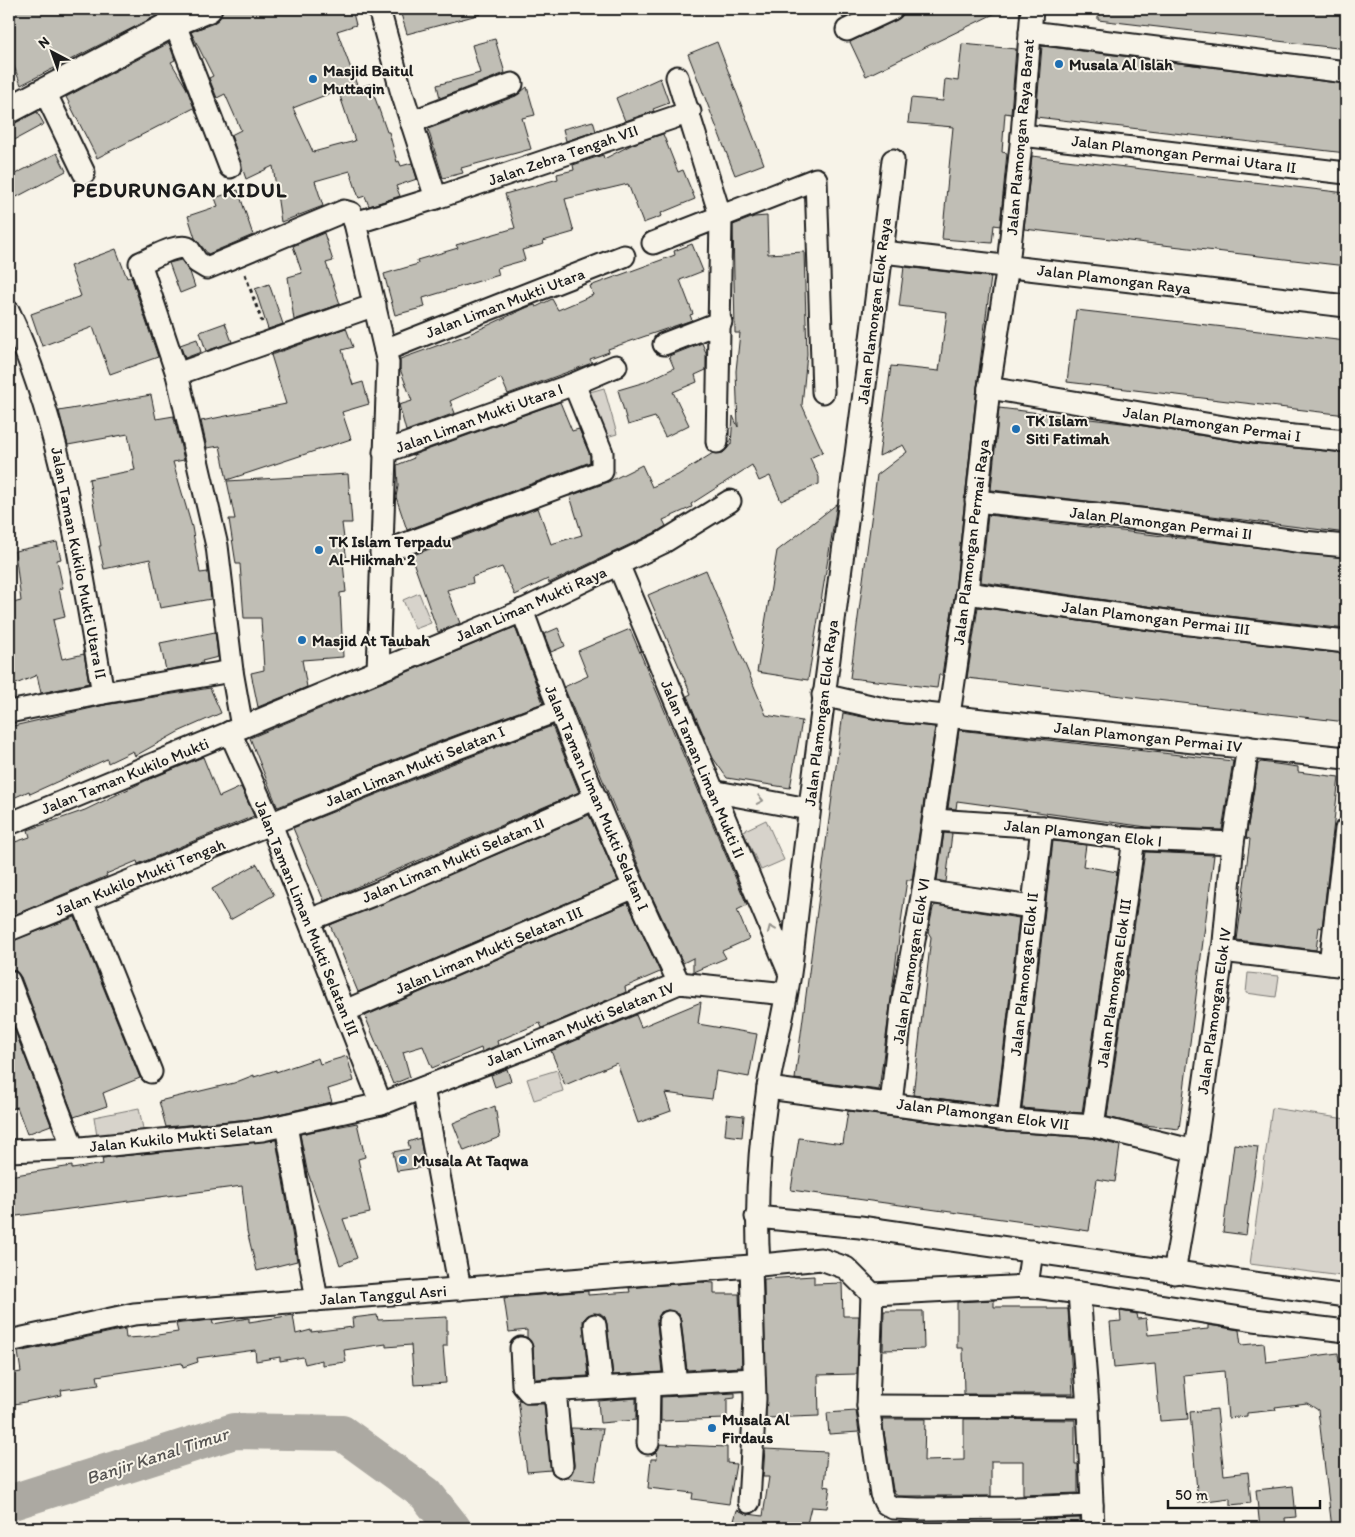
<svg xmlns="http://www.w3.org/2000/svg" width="1355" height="1537" font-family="Itim,sans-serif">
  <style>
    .green { fill: #d7d3cb; stroke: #7a7874 }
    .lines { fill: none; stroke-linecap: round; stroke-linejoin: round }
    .river { stroke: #aca9a2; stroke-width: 36 }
    .building { fill: #c0beb5; stroke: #1c1c1c; fill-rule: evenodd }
    .minor-casing { stroke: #1c1c1c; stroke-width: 25 }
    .tertiary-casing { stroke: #1c1c1c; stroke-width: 30 }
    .path { stroke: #1c1c1c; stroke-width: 3; stroke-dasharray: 4 4; stroke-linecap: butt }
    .minor { stroke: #f7f3e8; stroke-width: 21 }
    .tertiary { stroke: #f7f3e8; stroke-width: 26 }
    .oneway { stroke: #94928c }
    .poi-dot { fill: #1f6fb2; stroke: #f7f3e8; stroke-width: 2 }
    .labels { text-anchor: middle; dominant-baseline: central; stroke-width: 4; stroke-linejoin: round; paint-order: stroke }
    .poi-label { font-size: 16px; font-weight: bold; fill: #1c1c1c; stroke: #f7f3e8; text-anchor: start }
    .street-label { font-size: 16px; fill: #1c1c1c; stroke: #f7f3e8 }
    .water-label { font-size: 18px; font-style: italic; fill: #565452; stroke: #f7f3e8 }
    .district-label { font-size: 21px; font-weight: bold; letter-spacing: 1px; fill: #1c1c1c; stroke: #f7f3e8 }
  </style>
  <rect width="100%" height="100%" fill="#f7f3e8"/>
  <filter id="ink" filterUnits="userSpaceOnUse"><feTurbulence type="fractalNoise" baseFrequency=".02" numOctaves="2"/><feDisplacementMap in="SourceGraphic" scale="10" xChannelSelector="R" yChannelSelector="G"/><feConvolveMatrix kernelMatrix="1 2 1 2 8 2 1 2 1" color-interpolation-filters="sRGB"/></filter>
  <g filter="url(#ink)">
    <g class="green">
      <path d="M604,388L617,434L603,438L590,392Z"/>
      <path d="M419,593L431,623L415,629L403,600Z"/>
      <path d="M766,820L784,860L761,870L743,831Z"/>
      <path d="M1248,973L1279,976L1276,997L1246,993Z"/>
      <path d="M557,1070L563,1091L534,1100L527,1079Z"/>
      <path d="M139,1108L144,1134L98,1143L94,1117Z"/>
      <path d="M1272,1108L1346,1119V1238L1341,1276L1250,1264Z"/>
    </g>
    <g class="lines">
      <path class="river" d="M9,1503L234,1431L342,1433L426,1494L453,1528"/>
    </g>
    <g class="building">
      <path d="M23,9H87L89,14L104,9H157L158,15L21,85L9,53V14Z"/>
      <path d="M223,9H352L356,25L337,31L358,88L370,84L387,132H389L397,162L399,161L401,166L412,163L417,179L396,186L400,196L369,206L365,196L359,198L350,171L315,181L323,206L281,222L273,166L246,179L231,135L241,130L225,94L217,98L209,78L213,76L191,32L214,23L220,18ZM338,90L355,141L313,152L293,108Z"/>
      <path d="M419,9H480L481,14L407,34L401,14Z"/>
      <path d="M838,9H863L843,18Z"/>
      <path d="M904,9H1004L866,76L850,42L897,20L902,16Z"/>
      <path d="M1098,9H1346V49L1098,20Z"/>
      <path d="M495,39L505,73L440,98L437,85L480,73L472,45Z"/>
      <path d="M717,42L764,164L735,175L688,54Z"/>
      <path d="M169,43L175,60L171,62L187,89L194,108L97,158L66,97Z"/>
      <path d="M962,44L1016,49L1011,114L1005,113L1002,152L1007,153L1000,226L994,225L992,243L942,239L953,127L908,123L911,98L943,101L945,79L958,81Z"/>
      <path d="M1042,46L1346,84V153L1036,117Z"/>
      <path d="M660,78L669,103L653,109L654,111L625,121L616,98Z"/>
      <path d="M527,87L535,115L522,118L531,149L461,168L463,173L443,178L428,129L516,96Z"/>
      <path d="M37,112L44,124L9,143V125Z"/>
      <path d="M593,121L596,131L566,141L563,129Z"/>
      <path d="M663,134L678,172L683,170L695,199L661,213L662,216L643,223L628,184L565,199L574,232L543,241L544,244L522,250L525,260L497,268L499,275L423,298L425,307L395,315L384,274L418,264L417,260L458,248L456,245L515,228L505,194L558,179L557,174L574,170L573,165L603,155L604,159L633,144Z"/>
      <path d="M57,153L66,171L9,201V177Z"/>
      <path d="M1032,156L1346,193V266L1024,229Z"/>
      <path d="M238,190L253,235L208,254L195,238L188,216L218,206L215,198Z"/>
      <path d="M767,216L768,254L804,252L807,354L802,405L823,452L810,458L819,477V484L781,501L770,476L759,481L752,465L691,504L692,507L663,520L666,526L656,532L549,583L548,579L515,595L502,567L472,577L473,583L447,590L460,623L438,632L411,556L538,508L551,544L582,535L570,496L606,483L642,465L652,487L678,475L713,453H723L727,449L731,444L733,416L738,427L736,371L740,333H735L733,225L754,217Z"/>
      <path d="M324,233L333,261L326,263L340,304L294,320L288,277L302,273L293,246Z"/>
      <path d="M692,244L703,271L680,280L693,314L690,315L692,320L608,349L609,352L590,359L592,363L508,394L501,378L450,401L455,413L406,431L399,405L412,401L400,369V359L467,335L528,307L535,305L536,307L552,299L558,310L593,295L590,286L675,255L674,251Z"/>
      <path d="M116,249L127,278L131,276L158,357L110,374L93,327L42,346L31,314L81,296L70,266Z"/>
      <path d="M181,260L190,272L195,287L180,293L169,263Z"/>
      <path d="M904,267L991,277L977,387L955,591L942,675H939L937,688L850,678L877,475L907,452L903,445L879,456L891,366L939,371L947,312L899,306Z"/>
      <path d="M269,284L283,324L268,329L255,289Z"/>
      <path d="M1076,310L1346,341V415L1067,382Z"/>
      <path d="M225,323L232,342L206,351L200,332Z"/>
      <path d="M346,328L353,347L342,350L353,385L363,382L369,404L342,412L351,439L227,480L220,446L207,448L201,421L286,404L271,355Z"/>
      <path d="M197,339L201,352L185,358L180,345Z"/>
      <path d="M702,343L706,353V370L695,375L697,382L673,392L689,425L665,437L655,417L628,425L618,390L645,382L674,368L669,356Z"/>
      <path d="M151,395L156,419L174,416V418L184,460L173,462L192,527L200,573L208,572L211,599L160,608L150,559L104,569L99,546H101L89,479L135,470L128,434L68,445L59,411Z"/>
      <path d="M560,402L572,431L579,429L590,455V462L407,530L396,497L398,486L397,465L414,458L413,455Z"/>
      <path d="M999,408L1131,424L1253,444L1346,453V533L1149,508L991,490Z"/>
      <path d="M348,474L352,523H342L347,562L343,563L346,592L340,593L343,657L302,660L307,687L258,707L251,673L264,670L261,618H244L240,564H236L229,519H235L227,481Z"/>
      <path d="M837,504L808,680L757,672L777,551Z"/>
      <path d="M988,515L1346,558V629L1175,610L981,582Z"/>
      <path d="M57,542L61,559L57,560L63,588L59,589L65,617L53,620L62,659L84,654L89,683L41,693L37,675L9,687V666L12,665L9,648V604L21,601L15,551Z"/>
      <path d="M706,570L766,715L802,721L790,788L727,778L713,758L687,696L691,694L648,595Z"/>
      <path d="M978,607L1172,634L1346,654V722L967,678Z"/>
      <path d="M515,627L543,703L443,740L278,807L277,806L250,738Z"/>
      <path d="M558,628L565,646L551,652L544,634Z"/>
      <path d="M630,629L747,905L737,910L749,939L722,951L726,958L693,972V958L683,963L647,886L564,687L588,676L578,651Z"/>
      <path d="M215,632L218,657L202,661L203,663L166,670L160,643Z"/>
      <path d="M210,688L221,713L178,732L135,756L133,751L108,763L107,759L30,794L29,791L9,800V727L105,705Z"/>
      <path d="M843,713L887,722L935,727L912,880H907L904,900L879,1090L795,1079Z"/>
      <path d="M552,726L579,792L324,901L293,828L452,764Z"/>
      <path d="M959,730L1233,761L1222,830L1147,827L957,801L956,809L948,808Z"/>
      <path d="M203,757L219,797L241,787L254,816L138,864L137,861L106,874L107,876L93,882L9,917V893L13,891L9,877V844L30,837L28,830L85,810L145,781Z"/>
      <path d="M1261,762L1298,767V772L1339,777L1322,928L1319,927L1316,950L1237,940L1250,839L1246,838L1258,764Z"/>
      <path d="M589,815L618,881L358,992L330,925Z"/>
      <path d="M944,833L952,834L946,882L937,880Z"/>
      <path d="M1053,841L1086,845L1083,866L1117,872L1082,1113L1022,1108Z"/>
      <path d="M1145,852L1214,855L1179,1129L1137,1124L1107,1117Z"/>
      <path d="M257,864L274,895L230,920L212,889Z"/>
      <path d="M628,903L660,972L625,987L626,992L542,1028L540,1023L497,1041L498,1045L482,1052L481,1048L432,1068L423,1046L403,1052L410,1077L393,1084L365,1016Z"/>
      <path d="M935,905L1019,918L997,1106L913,1095L931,937L928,932L933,908Z"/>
      <path d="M75,917L140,1078L103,1093L107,1106L74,1117L21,977L16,971L9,969V942Z"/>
      <path d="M701,1002L698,1024L757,1034L749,1077L716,1071L712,1099L665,1093L671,1111L638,1123L617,1063L565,1085L551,1051L636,1015L641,1027Z"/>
      <path d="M9,1015L51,1125L27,1134L17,1107L9,1110Z"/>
      <path d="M347,1056L354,1081L328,1089L332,1102L260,1118L166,1127L159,1101L234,1083L254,1075V1077L276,1070V1072L318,1058L320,1064Z"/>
      <path d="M507,1069L511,1081L495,1087L491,1075Z"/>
      <path d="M495,1106L500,1137L464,1151L453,1123Z"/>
      <path d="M848,1111L1007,1132L1091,1138L1120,1146L1115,1182L1097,1179L1089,1231L791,1190L799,1138L843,1144Z"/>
      <path d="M727,1114L744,1116L742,1137L725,1135Z"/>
      <path d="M357,1123L365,1157L358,1159L370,1213L343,1219L357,1258L340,1265L307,1170L300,1134Z"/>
      <path d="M420,1138L425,1167L397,1171L393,1152L410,1149L408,1142Z"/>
      <path d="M276,1140L297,1261L257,1271L247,1231L242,1186L9,1217V1176L72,1166V1169L103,1164L102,1158Z"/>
      <path d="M1234,1144L1258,1147L1246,1235L1223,1232Z"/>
      <path d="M814,1276V1284L842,1283L843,1316H859L857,1374L818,1375L819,1416L766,1418L764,1279Z"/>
      <path d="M701,1282L714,1283V1294H739L742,1367L687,1370L681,1320L679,1314L668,1310L661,1312L657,1323L662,1372L613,1375L607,1324L605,1317L600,1313L588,1315L583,1320L588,1376L535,1379L533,1347L527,1337V1330L509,1332L504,1298L588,1291V1295L630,1292L629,1288Z"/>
      <path d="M994,1300V1307H1047V1309H1068L1073,1394H964L963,1348H957V1302Z"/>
      <path d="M884,1311H923L924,1349L883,1350Z"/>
      <path d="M1120,1311L1137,1314L1138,1319L1146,1318L1148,1335L1208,1329V1325L1239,1330L1241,1345L1264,1343L1266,1362L1338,1353L1339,1362L1346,1361V1528H1332L1318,1410L1307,1403L1275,1407L1276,1410L1247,1413V1416L1228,1418L1224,1371L1184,1375L1188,1419L1160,1421L1155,1364L1114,1368L1110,1322L1121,1321Z"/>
      <path d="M293,1315L296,1334L311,1330V1332L353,1327L352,1318L377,1315L378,1320L447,1317V1346H443L446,1383L414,1385L411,1345L386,1347V1344L344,1350L346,1362L322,1365V1360L305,1364L303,1357L280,1361V1357L256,1361L255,1350L197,1358L198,1362L183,1367L182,1363L97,1376L99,1385L61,1390L62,1395L9,1405V1374L21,1372L18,1352L125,1329L126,1338L144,1337L178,1332L176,1324L182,1323L212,1320L213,1324L249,1318V1322Z"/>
      <path d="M735,1393V1398L727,1399V1419L661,1421V1397Z"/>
      <path d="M636,1398V1420L600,1423L598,1401Z"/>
      <path d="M518,1399L525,1404H544L551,1470L527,1472Z"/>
      <path d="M1217,1409L1224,1475L1248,1472L1251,1503L1230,1505V1498L1198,1502L1190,1412Z"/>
      <path d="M856,1411L859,1432L829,1434L827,1413Z"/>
      <path d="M882,1419H925L924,1461L964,1460V1419L1075,1420V1464H1078V1493L1023,1495V1461H991V1496H897L893,1490Z"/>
      <path d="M571,1428L603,1429L595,1481L568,1478L574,1465Z"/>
      <path d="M660,1444L727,1447V1463L736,1464L729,1504L692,1499L693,1493L648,1488L651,1459H657L656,1452Z"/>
      <path d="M765,1449L827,1452L824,1486L830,1487L827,1508L811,1507L806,1528H732L737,1510L748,1514L763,1516L769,1477H763Z"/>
      <path d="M1293,1486L1296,1517L1285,1518L1286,1528H1260L1256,1490Z"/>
      <path d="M1080,1518V1528H1045L1044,1519Z"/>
    </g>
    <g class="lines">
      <defs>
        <g id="minor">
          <path d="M169,9L230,167"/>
          <path d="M379,9L401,90L436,198"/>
          <path d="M847,30L892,9"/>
          <path d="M1030,32L1346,72"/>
          <path d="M677,77L721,218L717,442"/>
          <path d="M45,92L84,173"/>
          <path d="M411,122L512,84"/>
          <path d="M1022,135L1346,173"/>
          <path d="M355,223L436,198L690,112"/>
          <path d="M653,243L816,179L823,392"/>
          <path d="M883,252L1346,306"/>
          <path d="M9,312C64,431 80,564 103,693"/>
          <path d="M664,344L721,322"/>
          <path d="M385,350L624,256"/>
          <path d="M177,374L375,305"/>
          <path d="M989,388L1254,432L1346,441"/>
          <path d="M384,452L574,384L616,366"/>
          <path d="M976,501L1148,520L1303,542L1346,546"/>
          <path d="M381,553L602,471V453L574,384"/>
          <path d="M618,564L789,972"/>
          <path d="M967,593L1173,622L1346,642"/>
          <path d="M522,610C568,737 620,862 679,983"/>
          <path d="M823,695L888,710L1346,758"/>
          <path d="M9,712L103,693L232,671"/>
          <path d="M242,727L232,671L217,546L177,374L140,263C153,258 174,244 188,248L197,262L207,268L344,211L351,213L355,223L388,363L378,671"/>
          <path d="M230,732L271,824L381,1104"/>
          <path d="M712,791L808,809"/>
          <path d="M934,820L1042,827L1134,839L1233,843"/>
          <path d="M9,824L515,614L662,543L730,501"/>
          <path d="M923,891L1031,907"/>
          <path d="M82,901L151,1072"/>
          <path d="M309,920L378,893L596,798"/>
          <path d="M9,930L447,752L559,710"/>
          <path d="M1222,951L1346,966"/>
          <path d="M1330,964L1346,829"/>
          <path d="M9,981L73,1148"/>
          <path d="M345,1011L632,888"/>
          <path d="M423,1088L460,1289"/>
          <path d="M768,1088L1008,1120L1093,1126L1195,1151"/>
          <path d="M891,1104L902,1006L923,891L967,593L989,388L1008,265L1022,135L1032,9"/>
          <path d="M1008,1120L1042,827"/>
          <path d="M286,1125L317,1300"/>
          <path d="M1093,1126L1134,839"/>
          <path d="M9,1151L81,1148L262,1130L381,1104L526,1048L679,983L786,994"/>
          <path d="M756,1217L860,1227L1346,1296"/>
          <path d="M759,1265C755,1205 759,1147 768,1087C775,1047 786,1006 791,966C821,696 862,429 893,160"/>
          <path d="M1174,1273L1195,1151L1224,942L1233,843L1248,747"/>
          <path d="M1027,1286L1032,1251"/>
          <path d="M1079,1293L1088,1407L1093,1528"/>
          <path d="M872,1294L868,1406L881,1494L885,1503L893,1508L919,1509L1015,1508L1092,1505"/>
          <path d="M669,1322L676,1383"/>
          <path d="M595,1325L602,1387"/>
          <path d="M9,1341L134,1314L751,1266L821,1259L846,1268L872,1294L1027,1286L1102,1296L1254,1320L1346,1331"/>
          <path d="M521,1348L523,1385L529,1392L754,1379"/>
          <path d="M555,1390L562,1466"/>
          <path d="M868,1406L1088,1407"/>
          <path d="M648,1443L649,1385"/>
          <path d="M749,1502L755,1399L751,1266"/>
        </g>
        <path id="tertiary" d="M9,110L174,23L208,9"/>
      </defs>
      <use href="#minor" class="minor-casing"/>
      <use href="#tertiary" class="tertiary-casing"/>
      <path class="path" d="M245,274L262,322"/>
      <use href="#minor" class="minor"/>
      <use href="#tertiary" class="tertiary"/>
    </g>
    <defs><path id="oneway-chevron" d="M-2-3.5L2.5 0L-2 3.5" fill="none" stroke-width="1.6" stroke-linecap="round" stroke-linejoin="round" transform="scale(1.25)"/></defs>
    <g class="oneway">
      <use href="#oneway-chevron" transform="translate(760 800) rotate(10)"/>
      <use href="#oneway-chevron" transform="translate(771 929) rotate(-113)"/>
    </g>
  </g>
  <g class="poi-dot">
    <circle cx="1059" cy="64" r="5"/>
    <circle cx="313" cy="79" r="5"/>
    <circle cx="1016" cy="429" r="5"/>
    <circle cx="319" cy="550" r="5"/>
    <circle cx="302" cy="640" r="5"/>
    <circle cx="403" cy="1160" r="5"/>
    <circle cx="712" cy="1428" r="5"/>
  </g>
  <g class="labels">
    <g class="poi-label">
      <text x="1069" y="64">Musala Al Islah</text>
      <text x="323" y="70">Masjid Baitul<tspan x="323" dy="18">Muttaqin</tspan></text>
      <text x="1026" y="420">TK Islam<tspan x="1026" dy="18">Siti Fatimah</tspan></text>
      <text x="329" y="541">TK Islam Terpadu<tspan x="329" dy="18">Al-Hikmah 2</tspan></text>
      <text x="312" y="640">Masjid At Taubah</text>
      <text x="413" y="1160">Musala At Taqwa</text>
      <text x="722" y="1419">Musala Al<tspan x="722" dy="18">Firdaus</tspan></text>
    </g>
    <g class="street-label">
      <text transform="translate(1020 137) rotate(-85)">Jalan Plamongan Raya Barat</text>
      <text transform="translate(1184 154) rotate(7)">Jalan Plamongan Permai Utara II</text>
      <text transform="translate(563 155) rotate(-19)">Jalan Zebra Tengah VII</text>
      <text transform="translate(1114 279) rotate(7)">Jalan Plamongan Raya</text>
      <text transform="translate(505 303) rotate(-21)">Jalan Liman Mukti Utara</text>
      <text transform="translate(874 311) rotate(-83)">Jalan Plamongan Elok Raya</text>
      <text transform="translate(479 418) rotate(-20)">Jalan Liman Mukti Utara I</text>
      <text transform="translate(1212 424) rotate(8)">Jalan Plamongan Permai I</text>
      <text transform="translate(1161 523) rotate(7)">Jalan Plamongan Permai II</text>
      <text transform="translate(971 542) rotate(-83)">Jalan Plamongan Permai Raya</text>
      <text transform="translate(79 563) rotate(79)">Jalan Taman Kukilo Mukti Utara II</text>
      <text transform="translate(531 604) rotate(-24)">Jalan Liman Mukti Raya</text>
      <text transform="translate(1156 618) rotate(7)">Jalan Plamongan Permai III</text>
      <text transform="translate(821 713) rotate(-83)">Jalan Plamongan Elok Raya</text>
      <text transform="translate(1148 737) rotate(6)">Jalan Plamongan Permai IV</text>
      <text transform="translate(415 766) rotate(-22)">Jalan Liman Mukti Selatan I</text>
      <text transform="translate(703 769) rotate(67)">Jalan Taman Liman Mukti II</text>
      <text transform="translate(125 776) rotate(-22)">Jalan Taman Kukilo Mukti</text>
      <text transform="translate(597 798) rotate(67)">Jalan Taman Liman Mukti Selatan I</text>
      <text transform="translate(1083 833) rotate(6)">Jalan Plamongan Elok I</text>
      <text transform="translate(453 860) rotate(-23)">Jalan Liman Mukti Selatan II</text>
      <text transform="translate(140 877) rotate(-22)">Jalan Kukilo Mukti Tengah</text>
      <text transform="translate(307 918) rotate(68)">Jalan Taman Liman Mukti Selatan III</text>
      <text transform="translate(489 950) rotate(-23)">Jalan Liman Mukti Selatan III</text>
      <text transform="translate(911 961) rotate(-81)">Jalan Plamongan Elok VI</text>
      <text transform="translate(1024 974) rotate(-84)">Jalan Plamongan Elok II</text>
      <text transform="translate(1114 983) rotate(-82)">Jalan Plamongan Elok III</text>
      <text transform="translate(1214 1011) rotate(-82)">Jalan Plamongan Elok IV</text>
      <text transform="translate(580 1024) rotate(-22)">Jalan Liman Mukti Selatan IV</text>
      <text transform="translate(983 1114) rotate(7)">Jalan Plamongan Elok VII</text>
      <text transform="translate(181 1137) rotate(-6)">Jalan Kukilo Mukti Selatan</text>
      <text transform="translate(383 1295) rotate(-4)">Jalan Tanggul Asri</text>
    </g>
    <g class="water-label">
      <text transform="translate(157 1456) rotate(-18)">Banjir Kanal Timur</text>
    </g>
    <g class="district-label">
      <text x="180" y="189">PEDURUNGAN KIDUL</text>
    </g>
  </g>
  <rect width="1355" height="1537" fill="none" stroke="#f7f3e8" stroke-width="30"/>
  <rect x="15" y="15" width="1325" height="1507" fill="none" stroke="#1c1c1c" stroke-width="2" filter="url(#ink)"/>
  <g transform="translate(52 52) rotate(319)" stroke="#f7f3e8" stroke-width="4" paint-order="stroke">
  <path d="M0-4L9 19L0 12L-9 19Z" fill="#1c1c1c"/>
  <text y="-8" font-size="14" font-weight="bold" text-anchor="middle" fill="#1c1c1c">N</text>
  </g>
  <path d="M1168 1500v8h152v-8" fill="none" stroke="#1c1c1c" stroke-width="2.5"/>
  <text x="1175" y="1500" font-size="15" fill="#1c1c1c" stroke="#f7f3e8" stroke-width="4" paint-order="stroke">50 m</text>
</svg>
